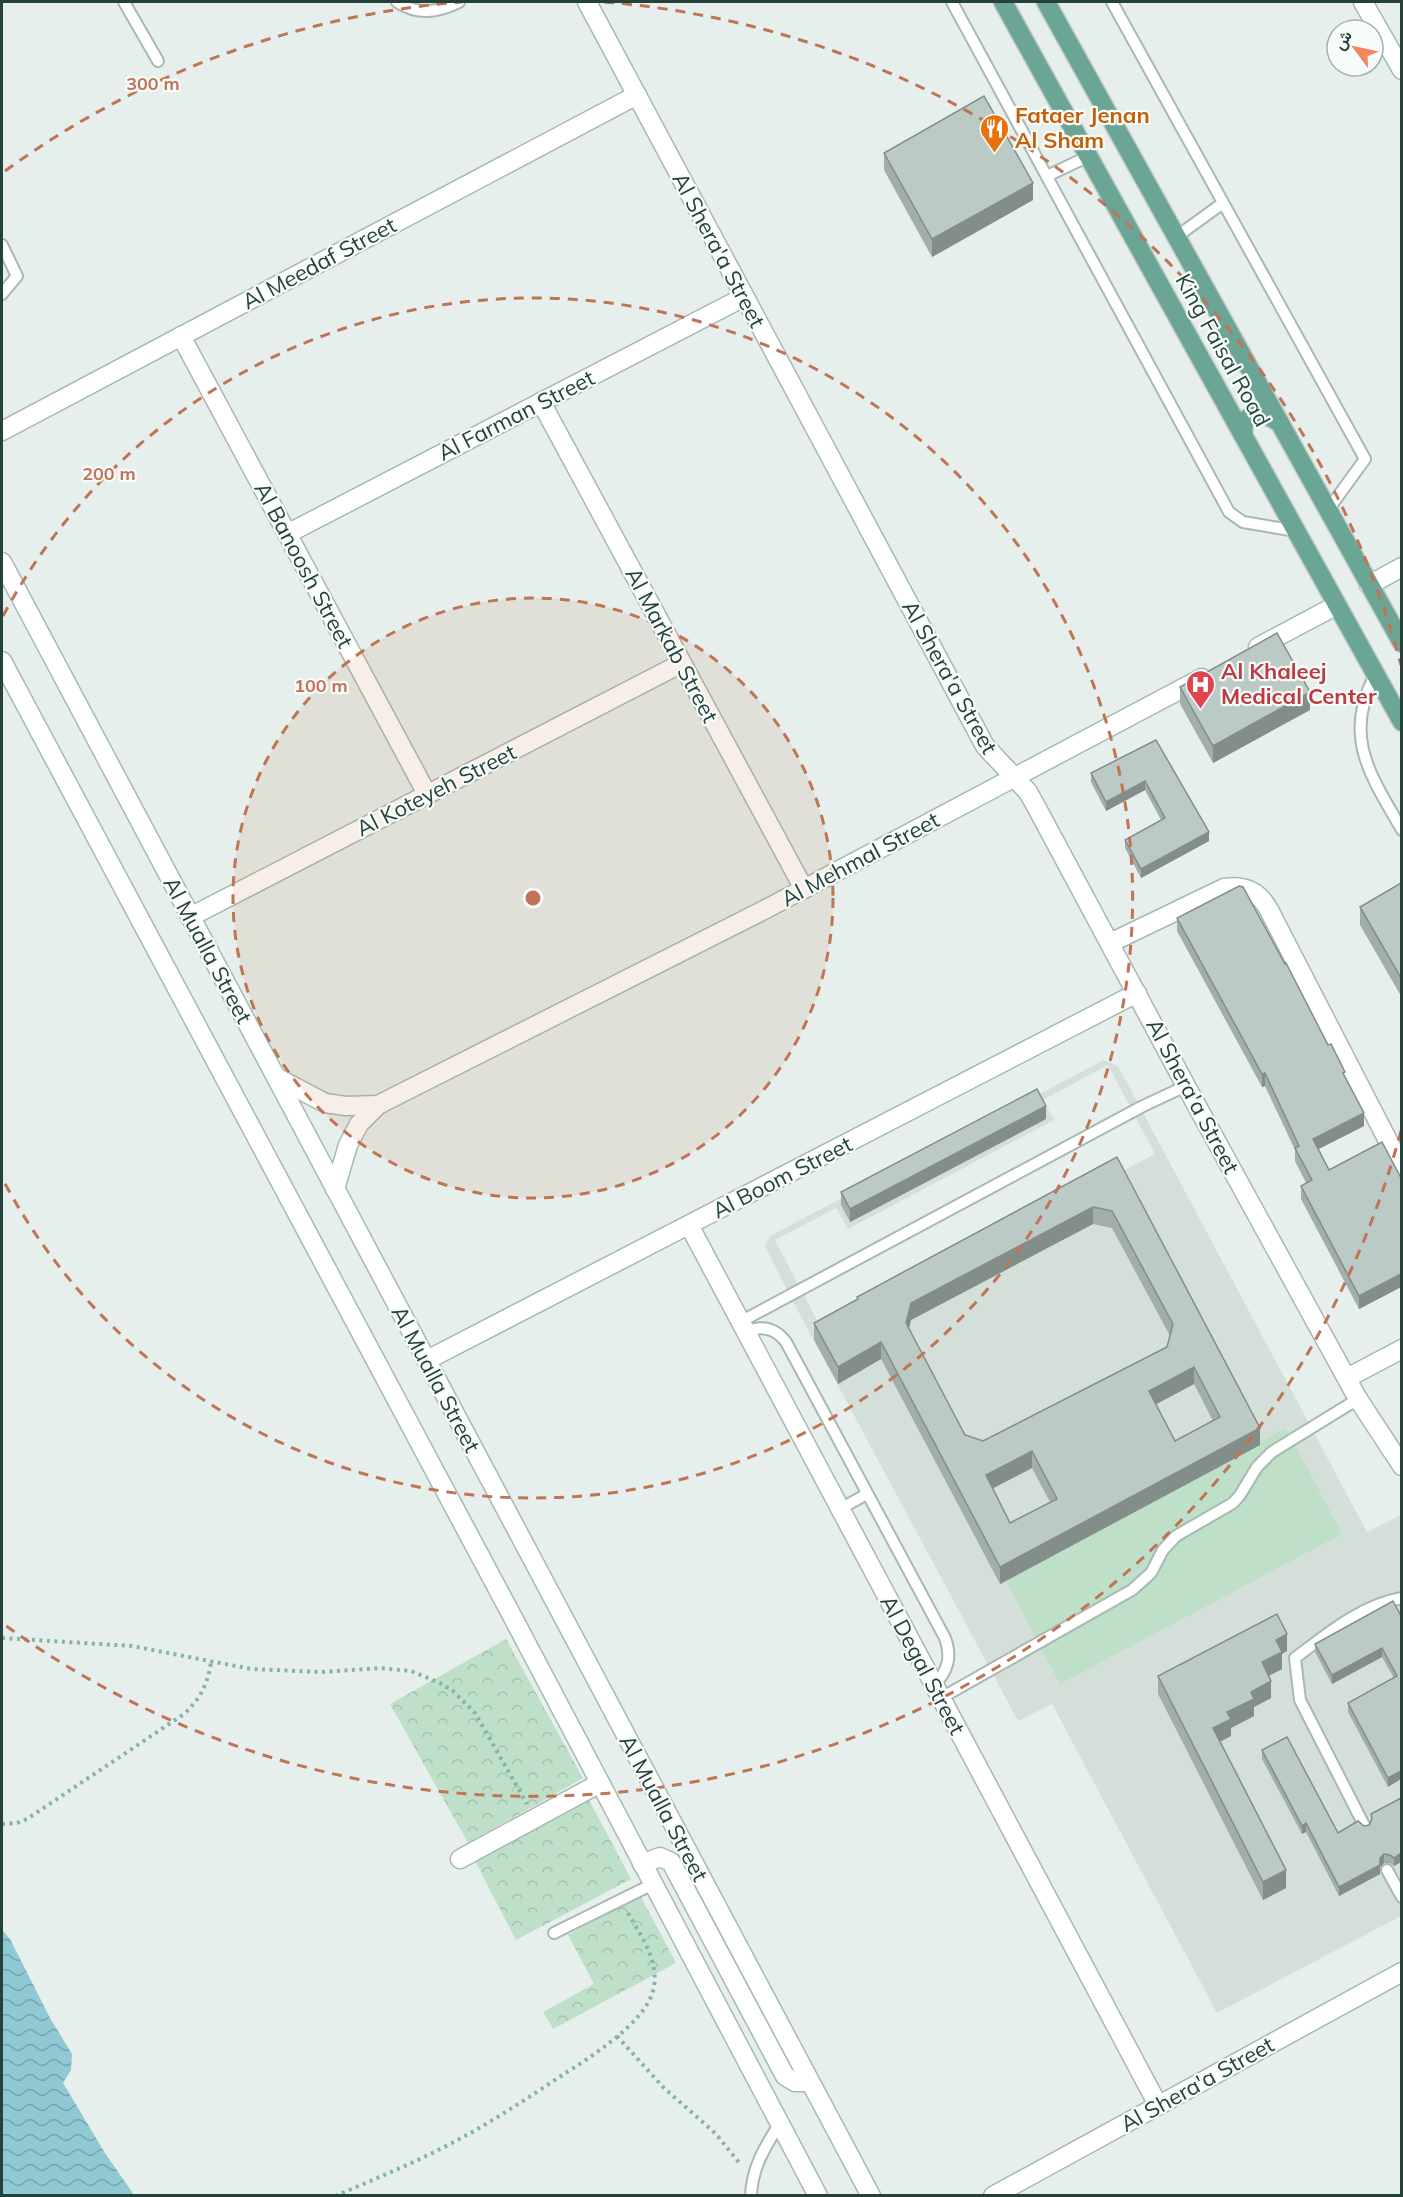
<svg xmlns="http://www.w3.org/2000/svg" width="1403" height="2197" font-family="Mulish,Vazirmatn,sans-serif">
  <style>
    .built { fill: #d4dfda; fill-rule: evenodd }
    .green { fill: #bfe0c8 }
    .park { fill: url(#park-crowns) }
    .water { fill: url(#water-waves) }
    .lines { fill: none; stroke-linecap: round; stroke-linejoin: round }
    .lane-casing { stroke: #a8b8b2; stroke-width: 14 }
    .street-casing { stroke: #a8b8b2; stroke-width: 21 }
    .secondary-casing { stroke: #a4bbb3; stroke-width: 21 }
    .primary-casing { stroke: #c2cac8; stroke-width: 21 }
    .path { stroke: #86b3a5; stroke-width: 4; stroke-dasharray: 3 4.5; stroke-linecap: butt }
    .lane { stroke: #fff; stroke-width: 10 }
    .street { stroke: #fff; stroke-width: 18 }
    .secondary { stroke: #fff; stroke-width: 18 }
    .primary { stroke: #6aa596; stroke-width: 18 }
    .wall { fill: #a1aea9; fill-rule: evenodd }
    .shaded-wall { fill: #838d89 }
    .building { fill: #bbcac4; stroke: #838d89; stroke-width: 1.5; fill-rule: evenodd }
    .ring { fill: none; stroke: #c07456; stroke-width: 3; stroke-dasharray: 10 8 }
    .labels { text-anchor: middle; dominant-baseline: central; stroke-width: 4.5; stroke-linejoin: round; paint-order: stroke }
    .food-label { font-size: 22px; font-weight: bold; fill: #c56008; stroke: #f7fbf9; text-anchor: start }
    .street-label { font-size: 22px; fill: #24423a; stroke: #f7fbf9 }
    .health-label { font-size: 22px; font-weight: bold; fill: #be3a42; stroke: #f7fbf9; text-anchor: start }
    .centre { fill: #c07456; stroke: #f7fbf9; stroke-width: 3 }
    .ring-label { font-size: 18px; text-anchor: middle; font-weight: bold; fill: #c07456; stroke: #f7fbf9; stroke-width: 4.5; stroke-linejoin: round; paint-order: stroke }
  </style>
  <defs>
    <pattern id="park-crowns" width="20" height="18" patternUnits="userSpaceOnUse" patternTransform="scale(1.5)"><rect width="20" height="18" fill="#bfe0c8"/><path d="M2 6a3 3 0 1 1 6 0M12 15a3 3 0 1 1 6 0" fill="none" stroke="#a4c1ad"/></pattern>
    <pattern id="water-waves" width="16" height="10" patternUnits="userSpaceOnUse" patternTransform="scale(1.5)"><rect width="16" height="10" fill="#8ec9d4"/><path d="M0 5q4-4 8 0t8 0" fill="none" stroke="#74a5ad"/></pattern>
  </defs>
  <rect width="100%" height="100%" fill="#e6efeb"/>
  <path class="built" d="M1104,1060L1118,1066L1367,1532L1401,1515V1916L1217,2013L1052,1704L1018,1721L790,1296L765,1246L770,1236ZM1108,1065L1155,1154L822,1330L775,1240L836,1208L848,1229L1054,1120L1043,1100Z"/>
  <path class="green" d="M1286,1428L1342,1534L1060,1684L1004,1577Z"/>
  <g class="park">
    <path d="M506,1639L583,1778L468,1843L390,1704Z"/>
    <path d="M589,1800L631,1879L516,1940L475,1861Z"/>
    <path d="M640,1895L676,1963L553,2029L543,2012L594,1984L568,1935Z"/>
  </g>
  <path class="water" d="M2,1930L10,1939L50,2018L72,2054L71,2070L63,2083L105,2153L134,2195H2Z"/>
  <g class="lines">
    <defs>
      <g id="lane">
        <path d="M124,2L158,61"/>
        <path d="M397,2C418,15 437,13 459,2"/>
        <path d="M952,2L1229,512L1243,522L1296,531"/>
        <path d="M1112,2L1365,459L1328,510"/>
        <path d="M1047,176L1089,156"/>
        <path d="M1176,237L1223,203"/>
        <path d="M2,245L17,276L2,294"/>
        <path d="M1375,675C1342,737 1371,776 1402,830"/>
        <path d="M740,1322L1143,1106L1186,1086"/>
        <path d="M746,1332C762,1325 775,1328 786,1342L945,1638C952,1657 948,1671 934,1685"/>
        <path d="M840,1509L867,1494"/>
        <path d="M941,1698L1132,1590L1151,1573L1163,1550L1176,1536L1233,1503L1240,1495L1257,1467L1272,1452L1358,1399"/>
        <path d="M1365,1827L1300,1700L1295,1658C1327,1634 1361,1605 1402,1598"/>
        <path d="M1387,1870L1402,1897"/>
        <path d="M554,1933L653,1884"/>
        <path d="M751,2196C752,2167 765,2147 780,2123"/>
      </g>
      <g id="street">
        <path d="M587,2L985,746L1028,792L1038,810L1186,1086L1358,1399L1402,1466"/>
        <path d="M1363,2L1402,70"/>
        <path d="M181,336L427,794"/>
        <path d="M541,402L804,889"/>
        <path d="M2,431L637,95"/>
        <path d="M287,534L744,297"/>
        <path d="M190,917L682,663"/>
        <path d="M1110,943L1224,888C1244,885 1259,891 1269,910L1402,1168"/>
        <path d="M689,1225L1158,2105"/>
        <path d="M427,1360L1137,993"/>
        <path d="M1347,1378L1402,1349"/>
        <path d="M460,1859L600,1783"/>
        <path d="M993,2196L1402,1972"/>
      </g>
      <g id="secondary">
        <path d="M2,562L871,2196"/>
        <path d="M1369,585L1402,567"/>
        <path d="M1258,647L1337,605"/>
        <path d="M2,661L510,1612L818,2196"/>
        <path d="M276,1077L325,1103L346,1106L378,1105"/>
        <path d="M335,1189L348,1145L359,1124L378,1105L764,910L1202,678"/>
        <path d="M642,1864L660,1857L671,1862L785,2076L795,2082H809"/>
      </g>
      <g id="primary">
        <path d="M1003,2L1402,722"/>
        <path d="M1046,2L1402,643"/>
        <path d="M1243,435L1244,422C1256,408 1267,415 1280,423"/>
      </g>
    </defs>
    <use href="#lane" class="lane-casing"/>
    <use href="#street" class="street-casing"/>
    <use href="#secondary" class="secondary-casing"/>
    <use href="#primary" class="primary-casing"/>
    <g class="path">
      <path d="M2,1638L132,1646L251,1669L321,1672L380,1668L411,1671L440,1683L453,1691L475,1713L527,1804"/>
      <path d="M2,1824L17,1823L27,1819L184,1714C200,1699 208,1684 211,1662"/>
      <path d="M617,2036L663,2087L716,2134L741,2165"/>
      <path d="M335,2196C375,2179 414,2163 452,2143C490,2123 525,2100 561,2076C589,2058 644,2024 653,1991C661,1962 640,1935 627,1911"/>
    </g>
    <use href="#lane" class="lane"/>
    <use href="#street" class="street"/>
    <use href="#secondary" class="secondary"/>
    <use href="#primary" class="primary"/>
  </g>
  <g class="wall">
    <path d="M1400,2H1401V11L1400,7Z"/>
    <path d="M884,153L1033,200L932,257L884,170Z"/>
    <path d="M1180,687L1310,710L1213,763L1180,704Z"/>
    <path d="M1156,740L1209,841L1141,878L1125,848V840L1161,820L1145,790L1106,811L1091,782V773Z"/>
    <path d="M1401,883V996L1360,925V907Z"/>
    <path d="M1177,918L1345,1077L1364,1126L1318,1149L1329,1170L1401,1178V1287L1359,1309L1301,1199V1186L1306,1183L1295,1161V1150L1265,1086L1262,1087L1177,931Z"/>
    <path d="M1046,1119L850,1222L841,1205V1192Z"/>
    <path d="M1117,1157L1260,1445L1000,1584L881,1359L838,1384L814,1340V1323L857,1299V1297ZM1093,1224L1112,1228L1170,1336L1167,1347L983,1441L965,1435L909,1328L911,1320ZM1194,1384L1213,1421L1175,1441L1156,1404ZM1032,1468L1050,1502L1010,1523L993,1488Z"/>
    <path d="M1401,1616L1388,1787L1348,1712V1703L1394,1678L1382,1657L1332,1684L1315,1652V1644Z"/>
    <path d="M1287,1651L1282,1654V1669L1269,1676L1271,1698L1254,1707V1716L1231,1728V1736L1220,1742L1286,1888L1263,1900L1158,1694V1676Z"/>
    <path d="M1262,1750L1338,1833L1369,1825L1371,1821V1814L1401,1798V1862L1394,1866L1390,1863H1384L1380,1867V1874L1339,1896L1306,1832L1302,1834L1262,1759Z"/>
  </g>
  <g class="shaded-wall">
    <path d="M1033,183V200L932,257V239Z"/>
    <path d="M1310,692V710L1213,763V746Z"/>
    <path d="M1145,781V790L1106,811V802Z"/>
    <path d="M1209,832V841L1141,878V869Z"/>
    <path d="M1265,1073V1086L1262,1087V1074Z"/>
    <path d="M1046,1106V1119L850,1222V1209Z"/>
    <path d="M1364,1113V1126L1313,1152V1139Z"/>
    <path d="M1093,1207V1224L911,1320L906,1340V1323L911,1303Z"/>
    <path d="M1401,1274V1287L1359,1309V1296Z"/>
    <path d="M881,1342V1359L838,1384V1367Z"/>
    <path d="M1194,1367V1384L1149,1408V1391Z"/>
    <path d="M1260,1428V1445L1000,1584V1567Z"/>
    <path d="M1032,1451V1468L986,1492V1475Z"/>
    <path d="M1287,1634V1651L1282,1654V1669L1262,1679V1662L1276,1640Z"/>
    <path d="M1382,1648V1657L1332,1684V1675Z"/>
    <path d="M1271,1681V1698L1254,1707V1716L1231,1728V1736L1213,1745V1728L1227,1712L1251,1692Z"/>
    <path d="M1401,1771V1779L1388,1787V1778Z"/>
    <path d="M1306,1823V1832L1302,1834V1826Z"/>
    <path d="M1401,1853V1862L1394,1866V1858Z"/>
    <path d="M1384,1854V1863L1380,1867V1874L1339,1896V1887Z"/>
    <path d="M1286,1870V1888L1263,1900V1882Z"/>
  </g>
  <g class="building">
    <path d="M984,96L1033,183L932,239L884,153Z"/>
    <path d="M1277,633L1310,692L1213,746L1180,687Z"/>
    <path d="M1156,740L1209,832L1141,869L1125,840L1165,818L1145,781L1106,802L1091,773Z"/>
    <path d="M1401,883V978L1360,907Z"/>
    <path d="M1239,886L1243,887L1285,964L1286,963L1328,1045L1331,1044L1345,1072L1343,1073L1364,1113L1313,1139L1329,1170L1382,1142L1401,1178V1274L1359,1296L1301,1186L1312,1180L1295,1148L1299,1146L1265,1073L1262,1074L1177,918Z"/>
    <path d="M1037,1089L1046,1106L850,1209L841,1192Z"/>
    <path d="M1117,1157L1260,1428L1000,1567L881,1342L838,1367L814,1323L858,1299L857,1297ZM1093,1207L1112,1211L1173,1324L1167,1347L983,1441L965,1435L906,1323L911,1303ZM1194,1367L1220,1417L1175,1441L1149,1391ZM1032,1451L1057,1499L1010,1523L986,1475Z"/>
    <path d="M1393,1601L1401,1616V1771L1388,1778L1348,1703L1397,1676L1382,1648L1332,1675L1315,1644Z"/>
    <path d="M1277,1614L1287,1634L1276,1640L1282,1652L1262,1662L1271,1681L1251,1692L1254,1699L1227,1712L1231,1719L1213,1728L1286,1870L1263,1882L1158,1676Z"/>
    <path d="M1287,1737L1338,1833L1358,1821L1364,1826L1369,1825L1372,1819L1371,1814L1401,1798V1853L1394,1858L1390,1855L1384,1854L1380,1858V1865L1339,1887L1306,1823L1302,1826L1262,1750Z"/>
  </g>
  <circle cx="533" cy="898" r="300" fill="#c07456" fill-opacity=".12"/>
  <g class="ring">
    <circle cx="533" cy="898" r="300"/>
    <path d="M3 616A600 600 0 1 1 3 1180"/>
    <path d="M1401 1131A899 899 0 0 1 5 1625M5 171A899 899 0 0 1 462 2M604 2A899 899 0 0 1 1401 665"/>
  </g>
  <defs>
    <symbol id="restaurant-pin" viewBox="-11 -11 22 30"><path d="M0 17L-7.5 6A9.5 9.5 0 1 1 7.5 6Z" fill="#e8710a" stroke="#f7fbf9"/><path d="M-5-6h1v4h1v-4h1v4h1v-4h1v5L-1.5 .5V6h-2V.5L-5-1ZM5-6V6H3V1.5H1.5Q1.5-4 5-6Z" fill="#fff"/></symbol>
    <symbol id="hospital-pin" viewBox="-11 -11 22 30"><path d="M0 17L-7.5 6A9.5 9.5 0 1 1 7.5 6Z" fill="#e0444e" stroke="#f7fbf9"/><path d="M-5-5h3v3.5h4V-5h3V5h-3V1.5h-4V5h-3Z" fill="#fff"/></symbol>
  </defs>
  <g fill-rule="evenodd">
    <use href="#restaurant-pin" x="978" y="112" width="33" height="45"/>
    <use href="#hospital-pin" x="1184" y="668" width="33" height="45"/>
  </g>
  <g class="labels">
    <g class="food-label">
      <text x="1015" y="115">Fataer Jenan<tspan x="1015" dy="25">Al Sham</tspan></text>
    </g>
    <g class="street-label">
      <text transform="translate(719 250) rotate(62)">Al Shera'a Street</text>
      <text transform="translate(319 263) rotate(-28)">Al Meedaf Street</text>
      <text transform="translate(1223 350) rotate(61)">King Faisal Road</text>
      <text transform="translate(516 415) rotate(-27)">Al Farman Street</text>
      <text transform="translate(304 565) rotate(62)">Al Banoosh Street</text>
      <text transform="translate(672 645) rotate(62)">Al Markab Street</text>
      <text transform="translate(950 677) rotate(61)">Al Shera'a Street</text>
      <text transform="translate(436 790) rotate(-27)">Al Koteyeh Street</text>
      <text transform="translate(860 859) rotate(-28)">Al Mehmal Street</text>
      <text transform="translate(208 950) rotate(62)">Al Mualla Street</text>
      <text transform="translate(1193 1096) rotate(62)">Al Shera'a Street</text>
      <text transform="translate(782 1177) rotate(-27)">Al Boom Street</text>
      <text transform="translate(436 1379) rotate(62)">Al Mualla Street</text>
      <text transform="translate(923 1665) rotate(62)">Al Degal Street</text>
      <text transform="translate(664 1808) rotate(62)">Al Mualla Street</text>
      <text transform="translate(1197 2084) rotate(-29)">Al Shera'a Street</text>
    </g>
    <g class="health-label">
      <text x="1221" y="671">Al Khaleej<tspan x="1221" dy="25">Medical Center</tspan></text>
    </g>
  </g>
  <circle cx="533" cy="898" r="9" class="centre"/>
  <g class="ring-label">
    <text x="153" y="90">300 m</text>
    <text x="109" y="480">200 m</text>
    <text x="321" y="692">100 m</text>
  </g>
  <rect width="1403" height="2197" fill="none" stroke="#24423a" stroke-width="6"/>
  <g transform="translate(1355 48) rotate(303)"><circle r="28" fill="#f7fbf9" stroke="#a3b1ad" stroke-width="1.5"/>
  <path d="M0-4.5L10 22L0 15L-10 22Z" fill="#f4845f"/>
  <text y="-9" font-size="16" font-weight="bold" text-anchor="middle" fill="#24423a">ش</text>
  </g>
</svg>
